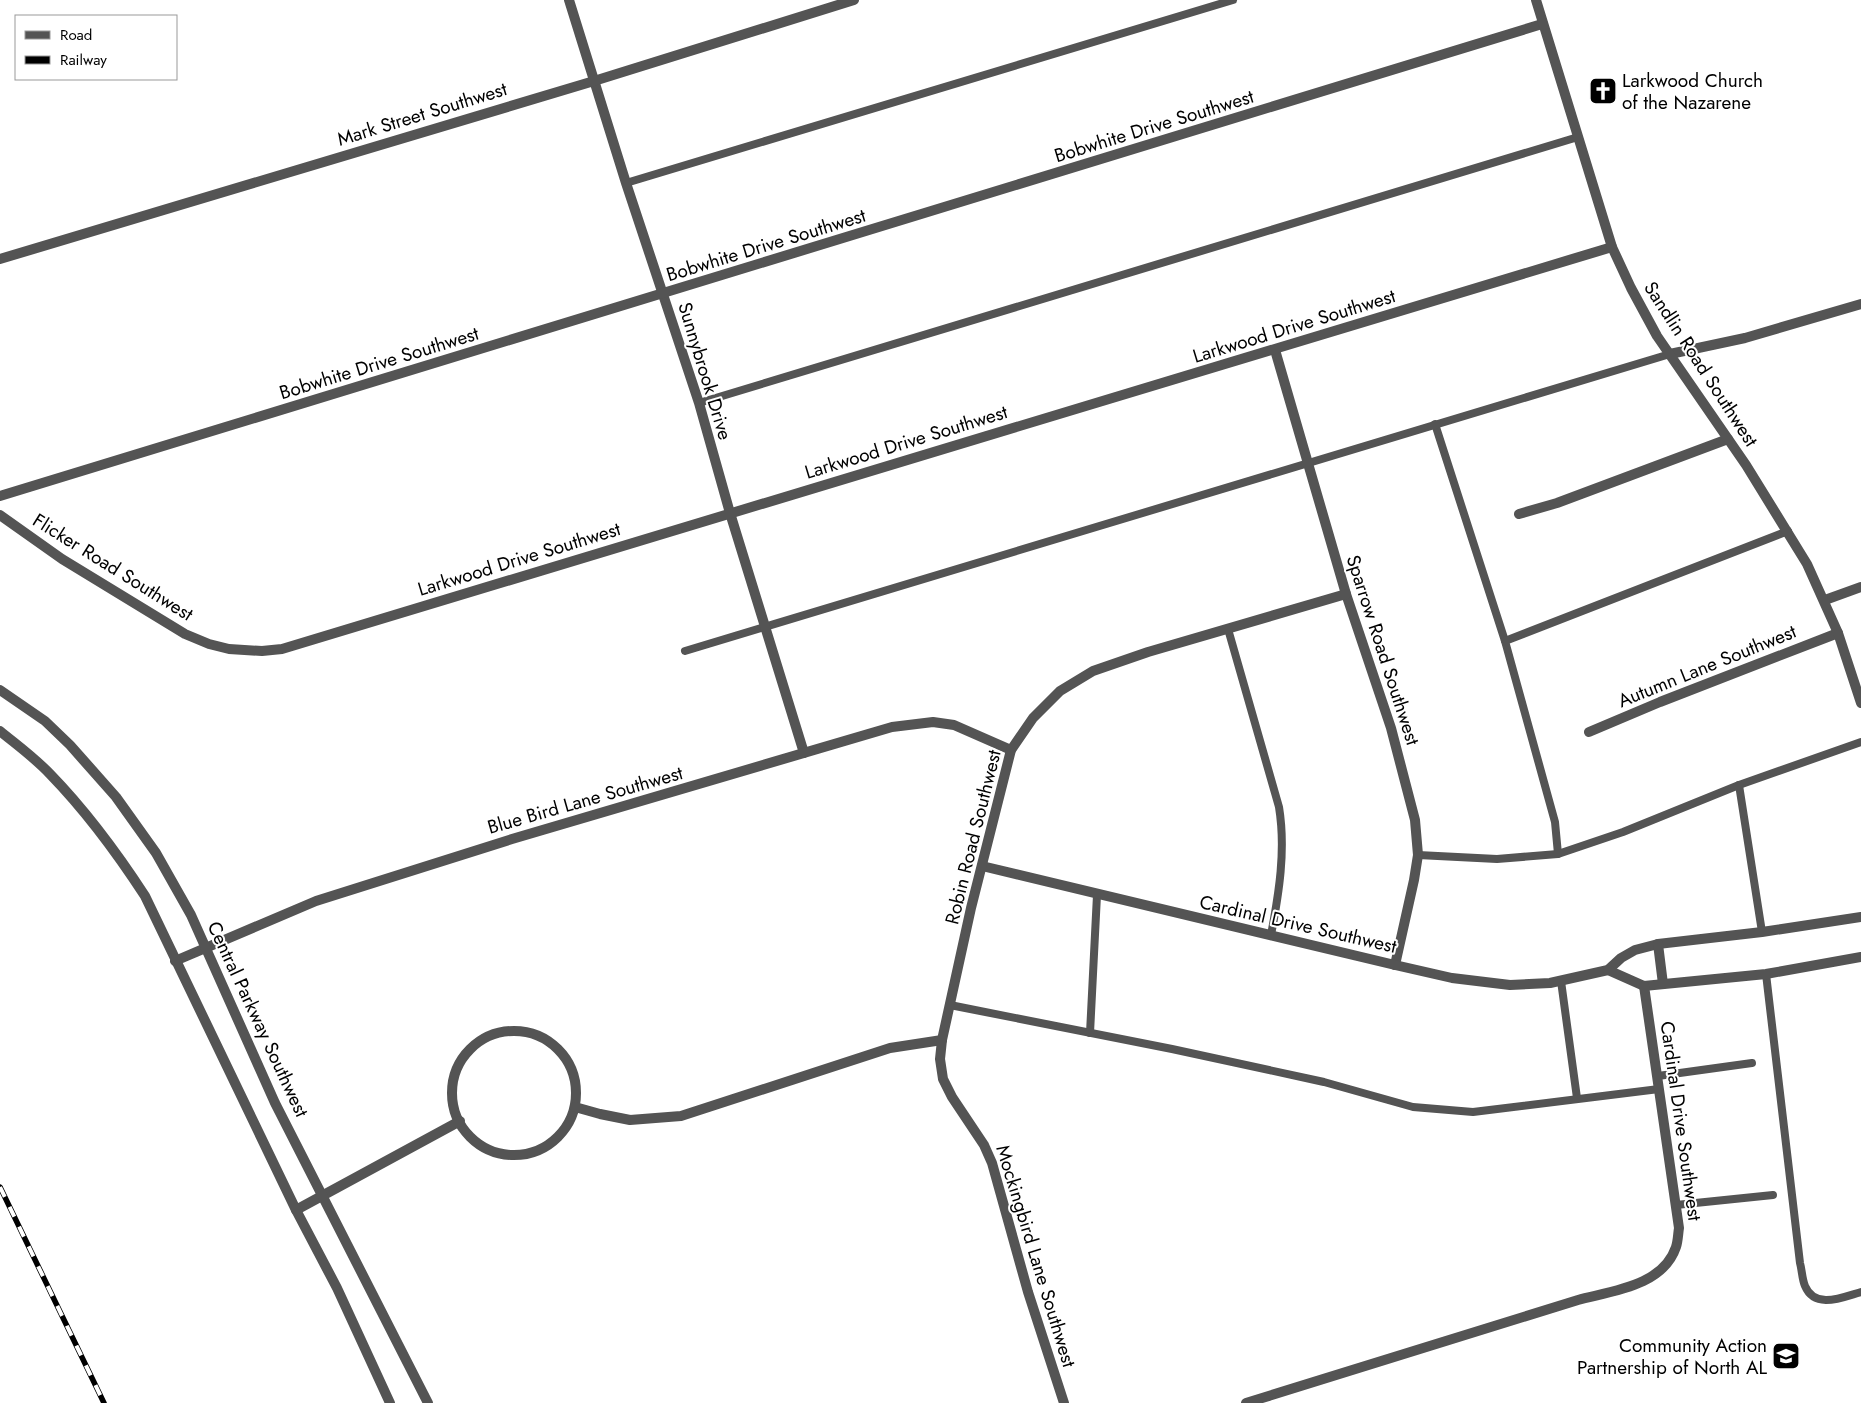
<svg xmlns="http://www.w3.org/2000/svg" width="1861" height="1403" font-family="Jost,sans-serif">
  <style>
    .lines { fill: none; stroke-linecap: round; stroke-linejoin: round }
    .service { stroke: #545454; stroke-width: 8 }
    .minor { stroke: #545454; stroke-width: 10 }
    .tertiary { stroke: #545454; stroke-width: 10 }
    .rail-casing { stroke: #000; stroke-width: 5.5 }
    .rail { stroke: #fff; stroke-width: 4; stroke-dasharray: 11; stroke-linecap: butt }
    .labels { text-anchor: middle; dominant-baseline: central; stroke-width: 4; stroke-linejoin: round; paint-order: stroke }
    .poi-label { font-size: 19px; fill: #000; stroke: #fff; text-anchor: start }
    .street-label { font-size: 19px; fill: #000; stroke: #fff }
  </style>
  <rect width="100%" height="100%" fill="#fff"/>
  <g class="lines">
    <g class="service">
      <path d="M626,183L1233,0"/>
      <path d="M699,403L1578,137"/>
      <path d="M1435,424L1505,641L1555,822L1558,854"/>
      <path d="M1228,629L1279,807C1286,850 1279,893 1271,935"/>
      <path d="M1505,641L1788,531"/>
      <path d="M685,651L1670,354"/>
      <path d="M1739,785L1762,932"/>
      <path d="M1418,855L1497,859L1558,854L1623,832L1739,785L1861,742"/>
      <path d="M1766,974L1800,1263C1802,1270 1802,1279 1805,1286C1815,1310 1843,1297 1861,1292"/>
      <path d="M1561,981L1577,1098"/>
      <path d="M950,1005L1172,1049L1324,1082L1413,1107L1473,1112L1659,1089"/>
      <path d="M1090,1033L1097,895"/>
      <path d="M1658,1076L1752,1063"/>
      <path d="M1676,1205L1773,1195"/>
    </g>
    <g class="minor">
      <path d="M569,0L626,183L699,403L730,513L804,753"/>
      <path d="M0,259L594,81L854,0"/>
      <path d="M1275,350L1346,594L1391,728L1415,820L1418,855L1414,880L1395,965"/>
      <path d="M1670,354L1745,338L1861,304"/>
      <path d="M0,496L1542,24"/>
      <path d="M1519,514L1557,503L1728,439"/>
      <path d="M0,515L62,559L185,634L209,644L229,649L262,651L282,649L1612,247"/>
      <path d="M1825,600L1861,587"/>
      <path d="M1589,732L1660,702L1838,633"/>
      <path d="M982,866L1395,965L1452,978L1510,985L1550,983L1608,970L1621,958L1635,950L1658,944L1762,932L1861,917"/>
      <path d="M1658,944L1663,984"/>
      <path d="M175,961L316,901L512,839L892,727L933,722L954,725L1011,750"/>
      <path d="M1608,970L1644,986L1766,974L1861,957"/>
      <circle cx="514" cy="1093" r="62"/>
      <path d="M575,1107L600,1114L630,1120L681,1116L890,1048L942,1040"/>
      <path d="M296,1210L460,1121"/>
      <path d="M1064,1403L1028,1292L992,1163L984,1145L952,1097L943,1079L940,1059L942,1040L971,908L1011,750L1033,718L1060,691L1093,671L1148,652L1346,594"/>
      <path d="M1246,1403L1578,1300C1612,1291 1663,1286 1676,1247C1678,1241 1678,1234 1679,1228L1644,986"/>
    </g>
    <g class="tertiary">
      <path d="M1536,0L1612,247L1631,288L1657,336L1746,465L1807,564L1838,633L1861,703"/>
      <path d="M0,690L45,721L70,745L116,797L156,853L191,915L275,1103L428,1403"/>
      <path d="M0,731C17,745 35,758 50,774C86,811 117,853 145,896L296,1210L337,1288L390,1403"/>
    </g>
    <defs>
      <path id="rail" d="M0,1187L104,1403"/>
    </defs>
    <use href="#rail" class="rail-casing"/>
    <use href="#rail" class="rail"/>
  </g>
  <defs>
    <symbol id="church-square" viewBox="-11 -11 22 22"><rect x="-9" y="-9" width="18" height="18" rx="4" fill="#000" stroke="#fff"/><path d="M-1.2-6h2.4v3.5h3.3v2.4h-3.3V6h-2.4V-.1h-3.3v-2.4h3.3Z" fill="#fff"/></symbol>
    <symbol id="school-square" viewBox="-11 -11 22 22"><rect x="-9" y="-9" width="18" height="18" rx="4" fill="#000" stroke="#fff"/><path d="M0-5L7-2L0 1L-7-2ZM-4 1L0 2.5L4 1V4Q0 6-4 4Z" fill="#fff"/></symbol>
  </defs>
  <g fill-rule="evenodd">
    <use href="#church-square" x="1587" y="75" width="32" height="32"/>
    <use href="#school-square" x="1770" y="1340" width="32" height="32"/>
  </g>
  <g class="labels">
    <g class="poi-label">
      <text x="1622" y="80">Larkwood Church<tspan x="1622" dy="22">of the Nazarene</tspan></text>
      <text x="1767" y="1345" text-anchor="end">Community Action<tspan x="1767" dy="22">Partnership of North AL</tspan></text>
    </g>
    <g class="street-label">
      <text transform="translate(422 114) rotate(-17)">Mark Street Southwest</text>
      <text transform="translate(1154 126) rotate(-17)">Bobwhite Drive Southwest</text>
      <text transform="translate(766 245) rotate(-17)">Bobwhite Drive Southwest</text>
      <text transform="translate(1294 326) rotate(-17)">Larkwood Drive Southwest</text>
      <text transform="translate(379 363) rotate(-17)">Bobwhite Drive Southwest</text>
      <text transform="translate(1701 364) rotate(57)">Sandlin Road Southwest</text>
      <text transform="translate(705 371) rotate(73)">Sunnybrook Drive</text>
      <text transform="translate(906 442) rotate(-17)">Larkwood Drive Southwest</text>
      <text transform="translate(519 559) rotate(-17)">Larkwood Drive Southwest</text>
      <text transform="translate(113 567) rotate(32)">Flicker Road Southwest</text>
      <text transform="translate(1383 650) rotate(72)">Sparrow Road Southwest</text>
      <text transform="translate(1707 666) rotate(-22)">Autumn Lane Southwest</text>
      <text transform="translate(585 800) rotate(-16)">Blue Bird Lane Southwest</text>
      <text transform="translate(973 837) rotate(-76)">Robin Road Southwest</text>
      <text transform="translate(1298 924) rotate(13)">Cardinal Drive Southwest</text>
      <text transform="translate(258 1019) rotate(65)">Central Parkway Southwest</text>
      <text transform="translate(1681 1121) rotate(82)">Cardinal Drive Southwest</text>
      <text transform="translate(1036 1256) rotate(73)">Mockingbird Lane Southwest</text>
    </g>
  </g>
  <rect x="15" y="15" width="162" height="65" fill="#ffffff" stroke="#999999"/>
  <rect x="25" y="31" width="25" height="8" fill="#545454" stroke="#999999"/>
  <text x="60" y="40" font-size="15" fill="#000000">Road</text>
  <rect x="25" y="56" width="25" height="8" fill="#000000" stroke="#999999"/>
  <text x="60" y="65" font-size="15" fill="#000000">Railway</text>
</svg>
